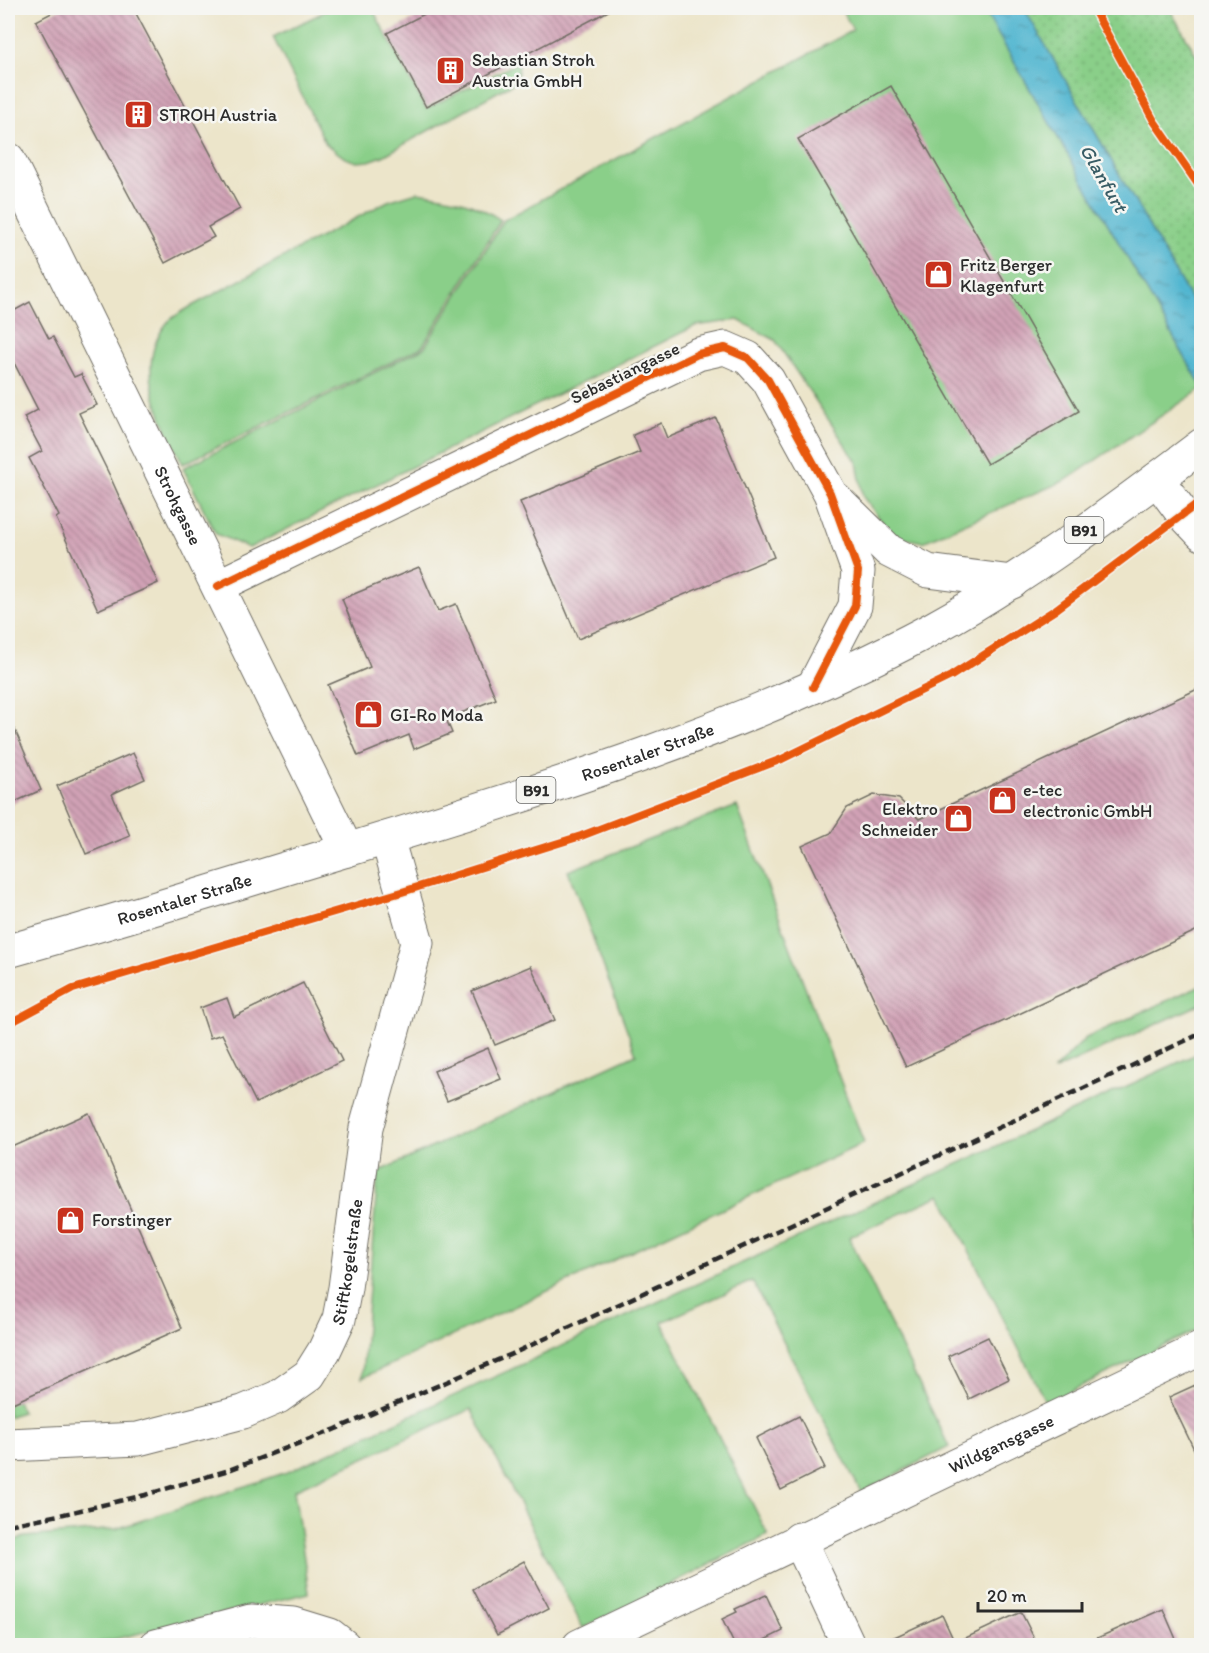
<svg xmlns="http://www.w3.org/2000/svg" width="1209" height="1653" font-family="Itim,sans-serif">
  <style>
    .green { fill: #8acf89; stroke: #5a7d5a; stroke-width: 1.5 }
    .park { fill: url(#park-dots); stroke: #5a7d5a; stroke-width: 1.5 }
    .water { fill: url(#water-ripples); stroke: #3e707e; stroke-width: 1.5 }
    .building { fill: url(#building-back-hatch) }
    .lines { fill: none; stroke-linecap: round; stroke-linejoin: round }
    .minor-casing { stroke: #6f6c63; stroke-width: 35 }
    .major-casing { stroke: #6f6c63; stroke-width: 35 }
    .minor { stroke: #fff; stroke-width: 33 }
    .major { stroke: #fff; stroke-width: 33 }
    .rail { stroke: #2b2b2b; stroke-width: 4.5; stroke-dasharray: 9 4.5; stroke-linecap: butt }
    .cycleway-casing { stroke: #f6f6f2; stroke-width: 11 }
    .cycleway { stroke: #e8590c; stroke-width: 8 }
    .labels { text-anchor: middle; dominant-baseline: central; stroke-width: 5; stroke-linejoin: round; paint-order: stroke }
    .shield { fill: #f6f6f2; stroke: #686867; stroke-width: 1.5 }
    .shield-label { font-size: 16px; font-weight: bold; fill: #2b2b2b }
    .poi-label { font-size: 18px; fill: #2b2b2b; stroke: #f6f6f2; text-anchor: start }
    .street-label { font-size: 18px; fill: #2b2b2b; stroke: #f6f6f2 }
    .water-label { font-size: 20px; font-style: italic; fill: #385c65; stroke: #f6f6f2 }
  </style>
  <defs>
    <pattern id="park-dots" width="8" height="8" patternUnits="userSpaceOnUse" patternTransform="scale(1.5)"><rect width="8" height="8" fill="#8acf89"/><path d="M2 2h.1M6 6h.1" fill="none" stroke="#77b276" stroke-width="1.8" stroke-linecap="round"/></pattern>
    <pattern id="water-ripples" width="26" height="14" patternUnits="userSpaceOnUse" patternTransform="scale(1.5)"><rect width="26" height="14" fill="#51b6d0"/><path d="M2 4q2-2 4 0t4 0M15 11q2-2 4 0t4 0" fill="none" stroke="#4394a9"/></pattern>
    <pattern id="building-back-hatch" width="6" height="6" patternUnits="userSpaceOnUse" patternTransform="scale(1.5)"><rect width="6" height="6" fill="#d1a2b6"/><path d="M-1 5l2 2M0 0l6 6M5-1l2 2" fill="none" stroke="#aa8494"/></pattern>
  </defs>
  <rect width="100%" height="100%" fill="#f6f6f2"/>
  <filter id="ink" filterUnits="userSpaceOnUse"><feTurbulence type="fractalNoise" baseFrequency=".0167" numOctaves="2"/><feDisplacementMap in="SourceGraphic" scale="12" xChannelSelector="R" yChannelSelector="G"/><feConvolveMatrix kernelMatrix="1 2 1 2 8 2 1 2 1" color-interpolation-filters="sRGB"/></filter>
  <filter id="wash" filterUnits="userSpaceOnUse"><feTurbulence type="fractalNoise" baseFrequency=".008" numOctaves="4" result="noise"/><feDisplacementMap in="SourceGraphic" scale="24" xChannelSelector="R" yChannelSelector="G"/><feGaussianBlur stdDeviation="1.35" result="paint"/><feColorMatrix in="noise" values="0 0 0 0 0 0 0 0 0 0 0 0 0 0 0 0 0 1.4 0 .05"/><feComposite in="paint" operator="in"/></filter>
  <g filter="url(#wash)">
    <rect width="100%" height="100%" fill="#ece5ca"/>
    <g class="green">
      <path d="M328,8H372L426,109L519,62L517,81L383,156L369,161L357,162L345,158L326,144L273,37L328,10Z"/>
      <path d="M841,8H983L1201,385V389L1066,480L923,542L893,536L863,497L857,462L775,340L738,320L695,326L249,548L216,534L183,468L424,348L504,220L853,30Z"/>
      <path d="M417,192C449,196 474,202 501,220L422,347L183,464C162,421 132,367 167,323C172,317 182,312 190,307L388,201Z"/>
      <path d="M737,806L864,1143L362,1378L378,1172L636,1054L568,871Z"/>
      <path d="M1201,985V1004L1053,1071L1086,1038Z"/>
      <path d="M1201,1052V1328L1046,1403L941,1195L849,1237L949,1447L861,1492L752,1281L662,1322L768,1535L583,1628L471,1409L294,1490L309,1593L90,1645H27L8,1640V1542L25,1537L116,1529L290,1471Z"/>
      <path d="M8,1379L22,1412L8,1417Z"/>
    </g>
    <path class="park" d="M1024,8H1169L1201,63V317Z"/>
    <path class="water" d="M983,8H1024L1201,317V385Z"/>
    <g id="blocks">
      <g class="building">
        <path d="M61,8H133L240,209L208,227L214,237L165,263L36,21Z"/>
        <path d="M436,8H614L426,107L387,33Z"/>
        <path d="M891,86L1079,411L987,464L798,139Z"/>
        <path d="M30,302L49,339L53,337L74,377L81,374L97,405L79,413L109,474L158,583L98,610L56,518L59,516L29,458L42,451L24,417L38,410L8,351V314Z"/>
        <path d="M716,418L774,557L578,639L520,502L640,452L633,435L661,423L667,438Z"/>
        <path d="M419,567L438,611L456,604L496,699L446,719L452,733L414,749L409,735L358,756L328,685L370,667L342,599Z"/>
        <path d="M1202,687V928L906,1067L802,846L831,833L847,808L874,795L899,799L919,819Z"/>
        <path d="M8,714L41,790L8,805Z"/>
        <path d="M133,753L145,779L112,794L130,836L86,854L57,786Z"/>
        <path d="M531,966L555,1020L495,1045L472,991Z"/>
        <path d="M303,983L342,1061L256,1103L222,1034L210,1038L200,1008L227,998L234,1017Z"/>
        <path d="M488,1048L501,1079L447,1101L434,1071Z"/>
        <path d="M89,1113L182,1328L8,1405V1149Z"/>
        <path d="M988,1337L1009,1379L969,1399L948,1356Z"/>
        <path d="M1202,1382V1466L1169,1397Z"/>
        <path d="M799,1416L825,1468L781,1490L756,1438Z"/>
        <path d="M524,1561L549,1608L497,1635L473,1589Z"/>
        <path d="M766,1595L783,1631L752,1646H735L722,1619L737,1612L735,1609Z"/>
        <path d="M1163,1609L1179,1646H1079Z"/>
        <path d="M1021,1612L1038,1646H875L942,1615L955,1643Z"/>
      </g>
    </g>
  </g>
  <g filter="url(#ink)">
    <use href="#blocks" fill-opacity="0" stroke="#6f6c63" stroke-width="1.5"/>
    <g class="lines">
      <defs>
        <g id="minor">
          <path id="s1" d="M8,159L347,850"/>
          <path d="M1157,479L1183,514L1202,534"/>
          <path d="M836,499L889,551L928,571L1012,582"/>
          <path d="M218,586L698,354L725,348L748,358L768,380L830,493L858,571L855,606L813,687"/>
          <path id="s2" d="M8,1445L138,1439L243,1412L278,1397L309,1375L324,1351L339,1319L345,1288L366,1128L417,943L387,838"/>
          <path d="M799,1539L849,1646"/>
          <path d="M156,1646L251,1621L294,1624L330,1635L344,1646"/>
          <path id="s3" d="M579,1646L1202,1348"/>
        </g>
        <g id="major">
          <path id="s4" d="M8,951C121,920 234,884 347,850C546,790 746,728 930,630C1024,579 1116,510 1202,445"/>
        </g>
      </defs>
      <use href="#minor" class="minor-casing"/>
      <use href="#major" class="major-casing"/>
      <use href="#minor" class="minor"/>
      <use href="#major" class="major"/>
      <path class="rail" d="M8,1525L64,1514L145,1495L229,1470L336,1429L512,1354L1202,1033"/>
      <defs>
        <g id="cycleway">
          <path d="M1093,8L1154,121L1202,190"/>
          <path d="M218,586L698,354L725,348L748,358L768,380L830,493L858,571L855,606L813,687"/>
          <path d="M8,1024L73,989L402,892L581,836L782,759L951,676L1055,610L1202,500"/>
        </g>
      </defs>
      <use href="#cycleway" class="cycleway-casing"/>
      <use href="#cycleway" class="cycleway"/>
    </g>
  </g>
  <defs>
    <symbol id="building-square" viewBox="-11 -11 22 22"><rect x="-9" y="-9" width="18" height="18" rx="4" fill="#c8321e" stroke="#f6f6f2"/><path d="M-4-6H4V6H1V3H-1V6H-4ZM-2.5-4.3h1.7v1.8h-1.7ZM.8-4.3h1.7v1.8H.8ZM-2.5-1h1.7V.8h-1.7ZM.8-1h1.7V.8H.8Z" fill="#fff"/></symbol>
    <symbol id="shop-square" viewBox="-11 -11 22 22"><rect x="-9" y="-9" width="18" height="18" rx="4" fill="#c8321e" stroke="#f6f6f2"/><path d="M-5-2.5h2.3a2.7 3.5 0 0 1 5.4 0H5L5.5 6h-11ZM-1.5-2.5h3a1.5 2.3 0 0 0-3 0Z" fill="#fff"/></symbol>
  </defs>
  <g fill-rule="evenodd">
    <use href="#building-square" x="434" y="54" width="33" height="33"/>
    <use href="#building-square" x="122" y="98" width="33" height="33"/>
    <use href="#shop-square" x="922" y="258" width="33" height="33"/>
    <use href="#shop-square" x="352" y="698" width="33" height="33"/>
    <use href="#shop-square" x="986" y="784" width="33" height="33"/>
    <use href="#shop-square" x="942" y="802" width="33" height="33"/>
    <use href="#shop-square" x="54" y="1204" width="33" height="33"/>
  </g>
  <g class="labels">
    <g class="shield">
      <rect x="1064.5" y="517" width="39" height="26" rx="4.5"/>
      <rect x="516.5" y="777" width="39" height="26" rx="4.5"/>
    </g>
    <g class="shield-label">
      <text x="1084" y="530">B91</text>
      <text x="536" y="790">B91</text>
    </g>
    <g class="poi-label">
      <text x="472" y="60">Sebastian Stroh<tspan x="472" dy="21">Austria GmbH</tspan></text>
      <text x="159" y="115">STROH Austria</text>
      <text x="960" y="265">Fritz Berger<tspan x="960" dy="21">Klagenfurt</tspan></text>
      <text x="390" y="715">GI-Ro Moda</text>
      <text x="1023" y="790">e-tec<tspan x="1023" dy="21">electronic GmbH</tspan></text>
      <text x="938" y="809" text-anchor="end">Elektro<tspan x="938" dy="21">Schneider</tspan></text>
      <text x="92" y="1220">Forstinger</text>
    </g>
    <g class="street-label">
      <text transform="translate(625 373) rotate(-26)">Sebastiangasse</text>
      <text stroke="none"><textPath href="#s1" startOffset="386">Strohgasse</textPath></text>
      <text stroke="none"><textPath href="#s4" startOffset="670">Rosentaler Straße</textPath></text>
      <text stroke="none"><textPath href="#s4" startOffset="184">Rosentaler Straße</textPath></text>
      <text stroke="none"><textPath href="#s2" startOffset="436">Stiftkogelstraße</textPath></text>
      <text stroke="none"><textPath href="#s3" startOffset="468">Wildgansgasse</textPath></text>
    </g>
    <g class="water-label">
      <text transform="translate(1104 178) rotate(60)">Glanfurt</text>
    </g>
  </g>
  <rect width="1209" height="1653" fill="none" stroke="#f6f6f2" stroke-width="30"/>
  <path d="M978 1602v9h104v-9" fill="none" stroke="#2b2b2b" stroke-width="3"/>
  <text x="987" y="1602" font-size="18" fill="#2b2b2b" stroke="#f6f6f2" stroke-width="4.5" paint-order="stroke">20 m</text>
</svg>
